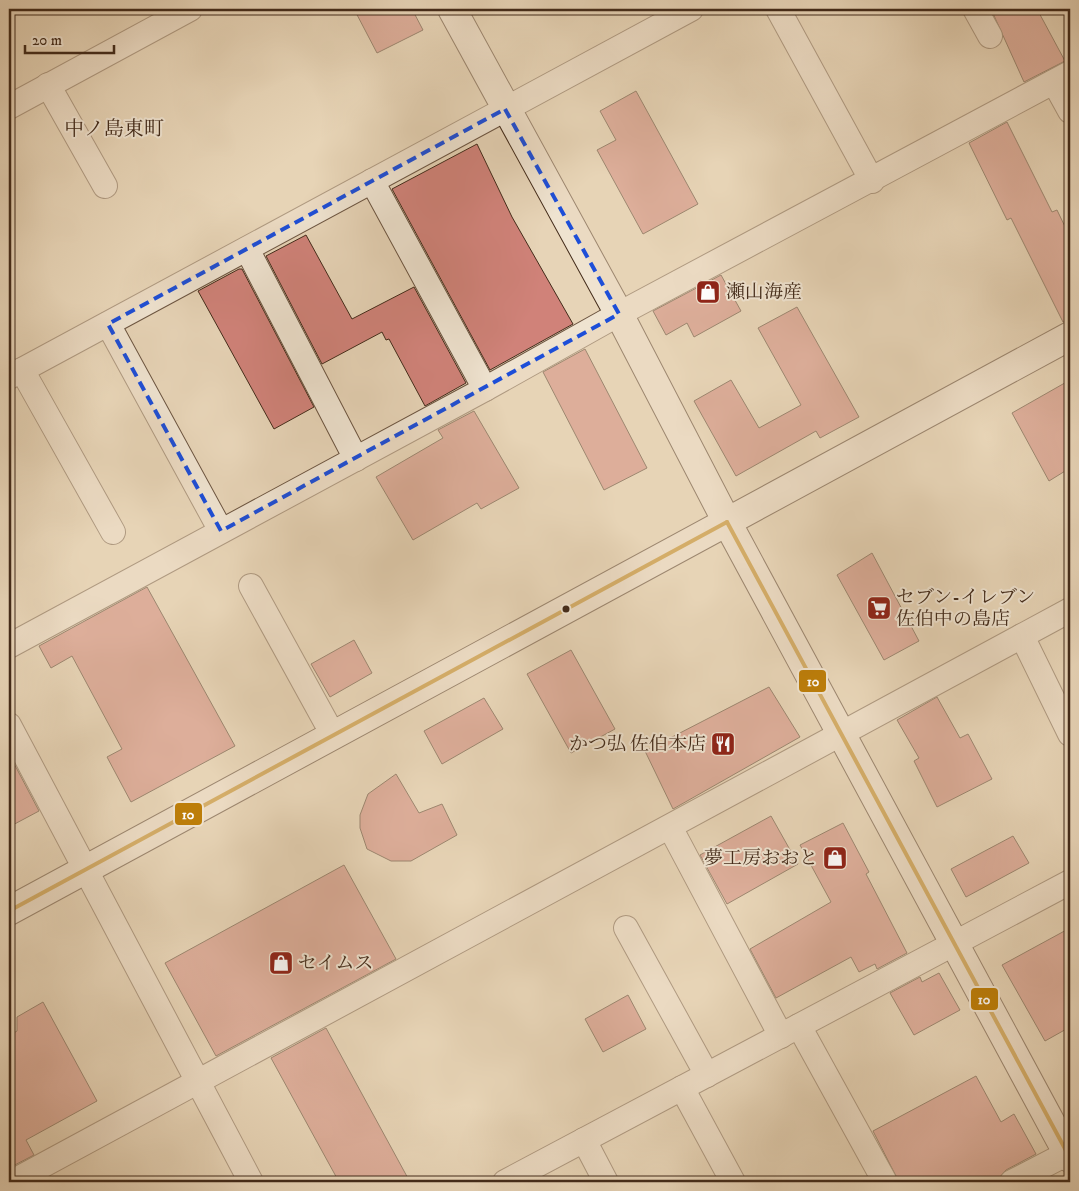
<svg xmlns="http://www.w3.org/2000/svg" width="1079" height="1191" font-family="'IM FELL DW Pica','Noto Serif JP',serif">
  <style>
    .building { fill: #d08279; stroke: #432b1a }
    .lines { fill: none; stroke-linecap: round; stroke-linejoin: round }
    .street-casing { stroke: #6c5541; stroke-width: 26 }
    .secondary-casing { stroke: #432b1a; stroke-width: 30 }
    .street { stroke: #efe3d0; stroke-width: 24 }
    .secondary { stroke: #efe3d0; stroke-width: 28 }
    .bus-1-casing { stroke: #efe3d0; stroke-width: 8 }
    .bus-1 { stroke: #bd7e09; stroke-width: 4 }
    .marked { fill: none; stroke: #1d4ed8; stroke-width: 4; stroke-dasharray: 10 6; stroke-linejoin: round }
    .bus-dot { fill: #432b1a; stroke: #efe3d0; stroke-width: 2 }
    .labels { text-anchor: middle; dominant-baseline: central; stroke-width: 4; stroke-linejoin: round; paint-order: stroke }
    .poi-label { font-size: 19px; fill: #432b1a; stroke: #efe3d0; text-anchor: start }
    .neighbourhood-label { font-size: 20px; fill: #432b1a; stroke: #efe3d0 }
    .line-badge { stroke: #efe3d0; stroke-width: 2 }
    .badge-label { font-size: 14px; text-anchor: middle; font-weight: bold; fill: #fff }
  </style>
  <rect width="100%" height="100%" fill="#e7d4b7"/>
  <filter id="stains"><feTurbulence type="fractalNoise" baseFrequency=".004" numOctaves="4"/><feColorMatrix values="0 0 0 0 .2 0 0 0 0 .09 0 0 0 0 .02 0 0 0 .5 -.17"/></filter>
  <radialGradient id="worn" r=".72"><stop offset=".6" stop-color="#630" stop-opacity="0"/><stop offset="1" stop-color="#630" stop-opacity=".3"/></radialGradient>
  <g class="building">
    <path d="M354,9H412L423,30L377,53Z"/>
    <path d="M991,9H1037L1065,61L1024,82Z"/>
    <path d="M636,91L698,204L643,234L597,150L616,140L600,111Z"/>
    <path d="M1007,122L1052,212L1057,210L1070,237V320L1063,322L1011,218L1007,220L969,143Z"/>
    <path d="M477,144L512,217L573,324L490,370L392,189Z"/>
    <path d="M306,235L352,319L414,287L466,383L425,406L389,339L386,340L382,332L322,364L266,256Z"/>
    <path d="M239,269H242L314,407L274,429L198,291Z"/>
    <path d="M721,275L741,311L694,337L687,323L666,335L653,311Z"/>
    <path d="M797,307L859,417L820,438L816,431L736,476L694,401L731,380L759,428L801,405L758,328Z"/>
    <path d="M585,349L647,468L604,490L543,372Z"/>
    <path d="M1070,380V468L1049,481L1012,413Z"/>
    <path d="M474,411L519,488L481,509L477,503L413,540L376,477L443,438L438,430Z"/>
    <path d="M872,553L919,641L884,660L837,575Z"/>
    <path d="M147,587L235,746L131,802L107,757L122,749L72,656L51,668L39,646Z"/>
    <path d="M354,640L372,673L330,697L311,664Z"/>
    <path d="M571,650L615,729L571,753L527,674Z"/>
    <path d="M769,687L800,737L673,809L645,751Z"/>
    <path d="M937,697L960,738L968,734L992,779L937,807L914,761L919,758L897,720Z"/>
    <path d="M484,698L503,729L442,764L424,731Z"/>
    <path d="M9,754L39,811L9,827Z"/>
    <path d="M396,774L419,813L442,804L457,835L411,861H391L367,849L360,828V815L368,794Z"/>
    <path d="M771,816L798,864L727,904L700,855Z"/>
    <path d="M843,823L869,872L866,874L907,953L877,969L875,964L859,972L851,957L776,998L750,949L831,902L800,845Z"/>
    <path d="M1013,836L1029,863L966,897L951,869Z"/>
    <path d="M344,865L396,959L216,1056L165,963Z"/>
    <path d="M1070,928V1027L1045,1041L1002,965Z"/>
    <path d="M939,973L960,1010L914,1035L890,993L920,977L922,982Z"/>
    <path d="M628,995L646,1029L603,1052L585,1019Z"/>
    <path d="M43,1002L97,1101L26,1140L34,1155L9,1168V1036L17,1031V1017Z"/>
    <path d="M326,1028L410,1182H339L271,1058Z"/>
    <path d="M976,1076L1001,1122L1014,1114L1036,1154L1006,1170L1000,1177L989,1182H899L873,1131Z"/>
  </g>
  <g class="lines">
    <defs>
      <g id="street">
        <path d="M778,9L872,181"/>
        <path d="M975,9L990,36"/>
        <path d="M1054,82L1070,111"/>
        <path d="M48,85L105,186"/>
        <path d="M9,107L190,9"/>
        <path d="M372,181L485,389"/>
        <path d="M247,249L356,459"/>
        <path d="M108,324L221,531"/>
        <path d="M22,370L113,532"/>
        <path d="M9,377L691,9"/>
        <path d="M251,586L333,735"/>
        <path d="M1022,636L1070,734"/>
        <path d="M9,646L485,389L619,314L1070,73"/>
        <path d="M9,725L251,1182"/>
        <path d="M670,827L781,1036"/>
        <path d="M626,928L707,1075"/>
        <path d="M799,1026L885,1182"/>
        <path d="M682,1088L733,1182"/>
        <path d="M584,1140L606,1182"/>
        <path d="M12,1182L1070,610"/>
        <path d="M505,1182L1070,882"/>
        <path d="M1012,1182L1070,1152"/>
      </g>
      <g id="secondary">
        <path d="M452,9L619,314L727,522L1070,1158"/>
        <path d="M9,911L1070,336"/>
      </g>
    </defs>
    <use href="#street" class="street-casing"/>
    <use href="#secondary" class="secondary-casing"/>
    <use href="#street" class="street"/>
    <use href="#secondary" class="secondary"/>
    <defs>
      <g id="bus-1">
        <path d="M727,522L1070,1158"/>
        <path d="M9,911L727,522"/>
      </g>
    </defs>
    <use href="#bus-1" class="bus-1-casing"/>
    <use href="#bus-1" class="bus-1"/>
  </g>
  <path d="M0 0H1079V1191H0ZM505,109L619,314L221,531L108,324Z" fill="#e7d4b7" fill-opacity=".55" fill-rule="evenodd"/>
  <path class="marked" d="M505,109L619,314L221,531L108,324Z"/>
  <defs>
    <symbol id="shop-square" viewBox="-11 -11 22 22"><rect x="-9" y="-9" width="18" height="18" rx="4" fill="#8f2418" stroke="#efe3d0"/><path d="M-5-2.5h2.3a2.7 3.5 0 0 1 5.4 0H5L5.5 6h-11ZM-1.5-2.5h3a1.5 2.3 0 0 0-3 0Z" fill="#fff"/></symbol>
    <symbol id="supermarket-square" viewBox="-11 -11 22 22"><rect x="-9" y="-9" width="18" height="18" rx="4" fill="#8f2418" stroke="#efe3d0"/><path d="M-6-5.5h2.5l.6 2H6L4.5 2H-2.5L-4.4-4H-6ZM-1.5 3.2a1.3 1.3 0 1 0 .1 0ZM3 3.2a1.3 1.3 0 1 0 .1 0Z" fill="#fff"/></symbol>
    <symbol id="restaurant-square" viewBox="-11 -11 22 22"><rect x="-9" y="-9" width="18" height="18" rx="4" fill="#8f2418" stroke="#efe3d0"/><path d="M-5-6h1v4h1v-4h1v4h1v-4h1v5L-1.5 .5V6h-2V.5L-5-1ZM5-6V6H3V1.5H1.5Q1.5-4 5-6Z" fill="#fff"/></symbol>
  </defs>
  <g fill-rule="evenodd">
    <use href="#shop-square" x="694" y="278" width="28" height="28"/>
    <use href="#supermarket-square" x="865" y="594" width="28" height="28"/>
    <use href="#restaurant-square" x="709" y="730" width="28" height="28"/>
    <use href="#shop-square" x="821" y="844" width="28" height="28"/>
    <use href="#shop-square" x="267" y="949" width="28" height="28"/>
  </g>
  <circle class="bus-dot" cx="566" cy="609" r="4.5"/>
  <g class="labels">
    <g class="poi-label">
      <text x="726" y="292">瀬山海産</text>
      <text x="896" y="597">セブン-イレブン<tspan x="896" dy="22">佐伯中の島店</tspan></text>
      <text x="706" y="744" text-anchor="end">かつ弘 佐伯本店</text>
      <text x="818" y="858" text-anchor="end">夢工房おおと</text>
      <text x="298" y="963">セイムス</text>
    </g>
    <g class="neighbourhood-label">
      <text x="114" y="129">中ノ島東町</text>
    </g>
  </g>
  <g class="line-badge">
    <rect x="798" y="669" width="29" height="24" rx="5" fill="#bd7e09"/>
    <rect x="174" y="802" width="29" height="24" rx="5" fill="#bd7e09"/>
    <rect x="970" y="987" width="29" height="24" rx="5" fill="#bd7e09"/>
  </g>
  <g class="badge-label">
    <text x="813" y="686">10</text>
    <text x="188" y="819">10</text>
    <text x="984" y="1004">10</text>
  </g>
  <rect width="1079" height="1191" fill="none" stroke="#e7d4b7" stroke-width="30"/>
  <rect x="10" y="10" width="1059" height="1171" fill="none" stroke="#432b1a" stroke-width="2.5"/>
  <rect x="15" y="15" width="1049" height="1161" fill="none" stroke="#432b1a"/>
  <path d="M25 45v8h89v-8" fill="none" stroke="#432b1a" stroke-width="2.5"/>
  <text x="32" y="45" font-size="15" fill="#432b1a" stroke="#efe3d0" stroke-width="4" paint-order="stroke">20 m</text>
  <rect width="100%" height="100%" filter="url(#stains)"/>
  <rect width="100%" height="100%" fill="url(#worn)"/>
</svg>
